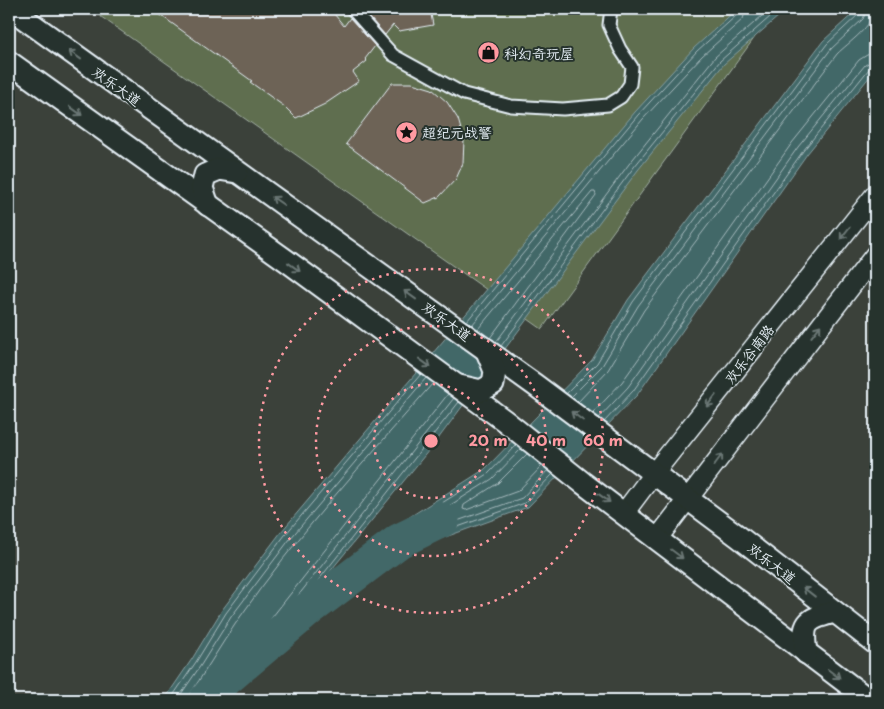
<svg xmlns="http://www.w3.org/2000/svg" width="884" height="709" font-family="'Playpen Sans','LXGW WenKai TC',sans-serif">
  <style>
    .green { fill: #5e6e50; stroke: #a3b0a4 }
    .water { fill: #436868; stroke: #859fa2 }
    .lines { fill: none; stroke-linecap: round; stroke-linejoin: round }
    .shore { stroke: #a6babe; stroke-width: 1 }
    .river { stroke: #436868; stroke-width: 35 }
    .building { fill: #6d6357; stroke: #e8f1f8 }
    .pedestrian-casing { stroke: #e8f1f8; stroke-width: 15 }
    .tertiary-casing { stroke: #e8f1f8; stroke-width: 22 }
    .secondary-casing { stroke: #e8f1f8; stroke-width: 25 }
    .pedestrian { stroke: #26332d; stroke-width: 11 }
    .tertiary { stroke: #26332d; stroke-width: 19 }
    .secondary { stroke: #26332d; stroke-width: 21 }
    .oneway { stroke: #6a7674 }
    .ring { fill: none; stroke: #ff9aa2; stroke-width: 2.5; stroke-dasharray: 2.5 5 }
    .labels { text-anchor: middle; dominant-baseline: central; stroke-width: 4; stroke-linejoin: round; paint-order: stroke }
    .poi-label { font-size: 14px; fill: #e8f1f8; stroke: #26332d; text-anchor: start }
    .street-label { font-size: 14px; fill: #e8f1f8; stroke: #26332d }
    .centre { fill: #ff9aa2; stroke: #26332d; stroke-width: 2.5 }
    .ring-label { font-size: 15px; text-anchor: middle; font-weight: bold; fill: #ff9aa2; stroke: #26332d; stroke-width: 4; stroke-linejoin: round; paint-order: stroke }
  </style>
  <rect width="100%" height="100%" fill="#3b413a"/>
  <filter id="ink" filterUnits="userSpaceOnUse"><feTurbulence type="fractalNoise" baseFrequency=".02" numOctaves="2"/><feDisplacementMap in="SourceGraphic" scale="10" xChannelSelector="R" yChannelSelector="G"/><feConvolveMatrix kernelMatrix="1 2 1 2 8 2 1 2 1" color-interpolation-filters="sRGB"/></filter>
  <g filter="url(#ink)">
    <path class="green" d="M90,9H782L755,37L542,329Z"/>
    <g class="water">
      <path d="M737,9H787L724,64L638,170L438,439L328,574L230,700H164L192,659L222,610L281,532L483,294L635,112L694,48Z"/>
      <path d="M858,9H875V70L807,154L637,395L528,507L407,551L389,530L485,469L592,360L628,300L823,41Z"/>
    </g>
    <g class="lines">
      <g class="shore">
        <path d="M467,321L638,115L697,51L738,14L740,9"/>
        <path d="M472,325L643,119L702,56L743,19L746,9"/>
        <path d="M478,329L592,192H595L596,195L490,338"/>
        <path d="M496,342L629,164L715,57L770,9"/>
        <path d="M501,346L634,167L720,61L779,9"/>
        <path d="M566,394L597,363L633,302L827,44L859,14L860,9"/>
        <path d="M571,397L602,366L638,306L831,49L863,19L867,9"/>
        <path d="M578,402L608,370L644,310L837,54C849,42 874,26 874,9"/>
        <path d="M593,413L622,382L792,143L859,60L867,55L875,53"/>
        <path d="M599,418L628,387L798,147L865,65L870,62L875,61"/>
        <path d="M604,422L633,391L803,151L869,69L875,67"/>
        <path d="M516,445L488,474L399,530V533L410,544L525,503L553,474"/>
        <path d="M521,449L492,479L409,531L408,535L412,537L522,498L548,470"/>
        <path d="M527,454L498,483L464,505L463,509L466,510L518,491L542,466"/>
        <path d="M170,700L196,662L226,613L285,535L421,374"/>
        <path d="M177,700L201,665L231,617L290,539L426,378"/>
        <path d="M186,700C204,674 220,646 238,620C296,536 366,460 433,383"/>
        <path d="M213,700L214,693L217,687L448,394"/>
        <path d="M220,700L223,691L454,398"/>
        <path d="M227,700L228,695L459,402"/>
      </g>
      <path class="river" d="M206,700L221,683L310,608L399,541L442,520"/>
    </g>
    <g class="building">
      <path d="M152,9H330L344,26L350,18L375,46L365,59L367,61L353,72L359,81L325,104L296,118L285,107L250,82L252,81Z"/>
      <path d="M362,9H430L433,25L399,31L393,25L385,35Z"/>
      <path d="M392,83H412L432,89L447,102L458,119L464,140L463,163L456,179L439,197L425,203L346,144Z"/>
    </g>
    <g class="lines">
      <defs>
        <path id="pedestrian" d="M352,9L393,55L464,94L511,106L563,109L608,105L621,97L630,84L632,67L620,49L609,25L611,9"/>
        <g id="tertiary">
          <path d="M624,513L654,473L875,195"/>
          <path d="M657,539L875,255"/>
        </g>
        <g id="secondary">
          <path d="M11,9L535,385L739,537L875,643"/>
          <path d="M9,62L287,261L505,421L583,483L869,700"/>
          <path d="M208,205L202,188L205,175L219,169L237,172"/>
          <path d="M459,386L481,391L493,384L495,371L486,349"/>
          <path d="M806,653C802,623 805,619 835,612"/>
        </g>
      </defs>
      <use href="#pedestrian" class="pedestrian-casing"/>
      <use href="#tertiary" class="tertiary-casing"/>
      <use href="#secondary" class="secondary-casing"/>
      <use href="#pedestrian" class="pedestrian"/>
      <use href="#tertiary" class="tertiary"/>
      <use href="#secondary" class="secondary"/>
    </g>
    <defs><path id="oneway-shaft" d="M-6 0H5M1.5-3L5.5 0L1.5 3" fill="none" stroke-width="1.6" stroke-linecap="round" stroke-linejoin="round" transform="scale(1.25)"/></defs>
    <g class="oneway">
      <use href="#oneway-shaft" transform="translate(75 55) rotate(-144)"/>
      <use href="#oneway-shaft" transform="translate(76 111) rotate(36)"/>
      <use href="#oneway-shaft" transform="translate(278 201) rotate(-145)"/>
      <use href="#oneway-shaft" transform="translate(845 233) rotate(128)"/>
      <use href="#oneway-shaft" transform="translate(294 267) rotate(36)"/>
      <use href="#oneway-shaft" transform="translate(410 295) rotate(-144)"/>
      <use href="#oneway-shaft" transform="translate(816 331) rotate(-52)"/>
      <use href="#oneway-shaft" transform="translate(425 363) rotate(36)"/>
      <use href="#oneway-shaft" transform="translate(711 401) rotate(128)"/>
      <use href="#oneway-shaft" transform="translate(577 416) rotate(-143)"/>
      <use href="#oneway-shaft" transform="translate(718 460) rotate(-53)"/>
      <use href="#oneway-shaft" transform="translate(604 498) rotate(36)"/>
      <use href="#oneway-shaft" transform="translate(677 554) rotate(37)"/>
      <use href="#oneway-shaft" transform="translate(809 592) rotate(-142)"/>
      <use href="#oneway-shaft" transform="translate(834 674) rotate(37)"/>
    </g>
  </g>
  <g class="ring">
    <circle cx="431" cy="441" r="57"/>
    <circle cx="431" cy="441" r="115"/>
    <circle cx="431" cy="441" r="172"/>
  </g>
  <defs>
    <symbol id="shop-disc" viewBox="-11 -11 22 22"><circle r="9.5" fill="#ff9aa2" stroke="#26332d"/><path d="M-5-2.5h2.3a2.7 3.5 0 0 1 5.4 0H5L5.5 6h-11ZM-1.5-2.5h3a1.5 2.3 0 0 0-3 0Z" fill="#111"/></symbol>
    <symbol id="sight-disc" viewBox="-11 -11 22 22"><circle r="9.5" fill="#ff9aa2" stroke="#26332d"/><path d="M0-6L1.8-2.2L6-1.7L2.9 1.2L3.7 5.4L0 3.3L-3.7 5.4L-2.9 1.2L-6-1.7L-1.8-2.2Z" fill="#111"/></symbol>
  </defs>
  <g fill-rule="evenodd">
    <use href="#shop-disc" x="476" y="40" width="25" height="25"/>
    <use href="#sight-disc" x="394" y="120" width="25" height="25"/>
  </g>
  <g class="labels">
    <g class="poi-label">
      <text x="504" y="53">科幻奇玩屋</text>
      <text x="422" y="132">超纪元战警</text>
    </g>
    <g class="street-label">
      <text transform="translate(117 86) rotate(36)">欢乐大道</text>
      <text transform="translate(447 321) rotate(36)">欢乐大道</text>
      <text transform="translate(749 354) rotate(-52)">欢乐谷南路</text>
      <text transform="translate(772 563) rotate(38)">欢乐大道</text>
    </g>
  </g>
  <circle cx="431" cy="441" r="8" class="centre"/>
  <g class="ring-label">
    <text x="488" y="446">20 m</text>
    <text x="546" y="446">40 m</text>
    <text x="603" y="446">60 m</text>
  </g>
  <rect width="884" height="709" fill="none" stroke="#26332d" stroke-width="30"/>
  <rect x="15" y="15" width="854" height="679" fill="none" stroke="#e8f1f8" stroke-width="2" filter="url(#ink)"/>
</svg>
